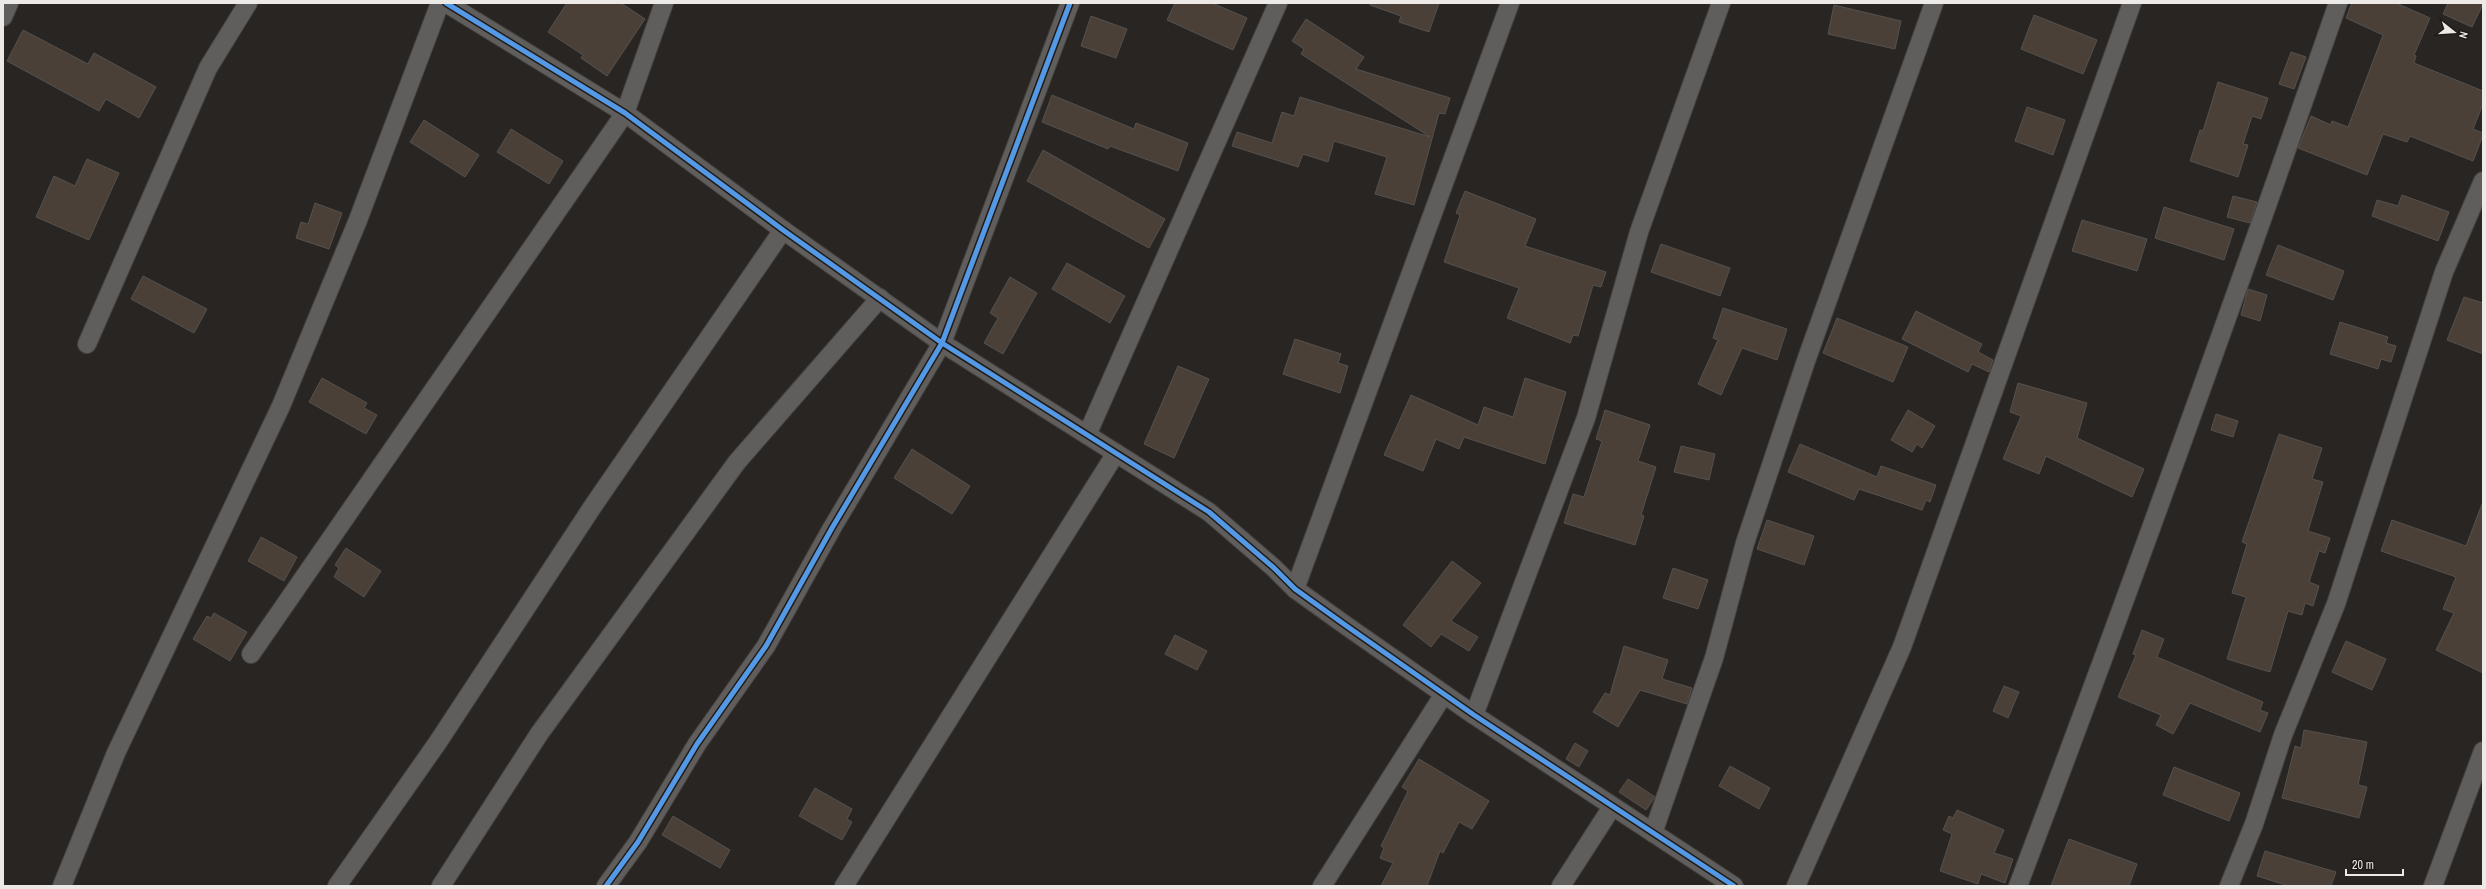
<svg xmlns="http://www.w3.org/2000/svg" width="2486" height="889" font-family="'Archivo Narrow',sans-serif">
  <style>
    .building { fill: #4a4037; stroke: #54514f }
    .lines { fill: none; stroke-linecap: round; stroke-linejoin: round }
    .street-casing { stroke: #454240; stroke-width: 20 }
    .street { stroke: #605e5c; stroke-width: 18 }
    .cycleway-casing { stroke: #211b17; stroke-width: 8 }
    .cycleway { stroke: #5399e6; stroke-width: 5 }
  </style>
  <rect width="100%" height="100%" fill="#282522"/>
  <g class="building">
    <path d="M567,3H621L645,19L607,76L581,58L583,55L548,32Z"/>
    <path d="M1175,3H1212L1247,18L1233,50L1167,20Z"/>
    <path d="M1370,3H1439L1429,32L1399,22L1401,16L1370,5Z"/>
    <path d="M2352,3H2396L2430,18L2414,55L2416,56L2414,63L2483,91V104L2473,129L2483,133V135L2473,161L2410,136L2407,142L2383,134L2367,175L2298,148L2311,116L2331,125L2332,121L2348,127L2383,35L2346,18Z"/>
    <path d="M2448,3H2483V4L2472,27L2443,14Z"/>
    <path d="M1834,5L1901,21L1895,49L1828,34Z"/>
    <path d="M2034,15L2097,40L2083,74L2021,49Z"/>
    <path d="M1091,16L1127,29L1116,58L1081,46Z"/>
    <path d="M1306,19L1364,57L1356,69L1450,98L1445,114L1439,113L1414,205L1375,194L1387,157L1334,141L1328,162L1303,154L1298,167L1232,146L1237,132L1272,143L1282,112L1294,116L1300,97L1430,137L1301,54L1304,49L1292,41Z"/>
    <path d="M23,30L88,64L94,53L156,87L139,118L106,99L99,111L7,61Z"/>
    <path d="M2291,52L2306,57L2294,89L2279,84Z"/>
    <path d="M2218,82L2268,98L2261,119L2252,116L2243,144L2248,145L2238,177L2190,161L2200,130L2203,131Z"/>
    <path d="M1052,95L1134,129L1136,123L1188,143L1178,171L1110,146L1108,149L1042,122Z"/>
    <path d="M2027,107L2065,120L2053,155L2015,141Z"/>
    <path d="M424,120L479,155L465,177L410,142Z"/>
    <path d="M511,129L563,161L549,184L497,152Z"/>
    <path d="M1043,150L1165,219L1149,248L1027,181Z"/>
    <path d="M87,159L119,173L89,240L36,217L54,176L75,186Z"/>
    <path d="M1465,191L1536,219L1525,246L1606,272L1601,287L1593,285L1578,336L1573,335L1570,343L1507,318L1519,288L1444,262L1460,215L1456,213Z"/>
    <path d="M2402,195L2449,212L2438,241L2372,216L2377,200L2398,206Z"/>
    <path d="M2233,196L2257,202L2250,223L2227,217Z"/>
    <path d="M315,203L342,213L329,249L296,238L301,222L308,224Z"/>
    <path d="M2164,207L2234,229L2224,260L2155,238Z"/>
    <path d="M2082,220L2147,239L2137,271L2072,251Z"/>
    <path d="M1661,244L1730,268L1720,296L1651,272Z"/>
    <path d="M2278,245L2344,271L2333,300L2266,275Z"/>
    <path d="M1067,263L1125,296L1110,323L1052,289Z"/>
    <path d="M143,276L207,309L194,333L131,299Z"/>
    <path d="M1010,277L1037,293L1003,354L984,343L998,318L990,313Z"/>
    <path d="M2248,289L2267,295L2260,321L2241,315Z"/>
    <path d="M2464,297L2483,303V354L2447,340Z"/>
    <path d="M1723,308L1787,329L1777,360L1742,348L1721,395L1698,384L1718,340L1713,338Z"/>
    <path d="M1916,311L1982,344L1978,352L1993,360L1989,372L1972,364L1968,372L1902,339Z"/>
    <path d="M1837,318L1908,347L1893,382L1823,353Z"/>
    <path d="M2340,322L2388,337L2386,343L2396,346L2391,362L2381,359L2378,369L2330,354Z"/>
    <path d="M1295,339L1341,354L1338,363L1348,366L1340,393L1283,374Z"/>
    <path d="M1178,366L1209,379L1174,458L1144,444Z"/>
    <path d="M322,378L367,403L364,408L377,415L366,434L309,402Z"/>
    <path d="M1525,378L1566,392L1545,464L1464,437L1459,449L1436,439L1423,471L1384,455L1411,395L1478,425L1484,407L1513,417Z"/>
    <path d="M2018,383L2087,403L2077,438L2144,469L2132,497L2046,456L2039,474L2003,459L2021,416L2010,412Z"/>
    <path d="M1605,410L1650,425L1638,461L1656,467L1641,515L1644,516L1635,545L1564,523L1573,494L1584,497L1602,441L1596,439Z"/>
    <path d="M1908,410L1935,426L1922,448L1917,444L1912,452L1891,440Z"/>
    <path d="M2216,414L2238,421L2233,437L2211,430Z"/>
    <path d="M2279,434L2322,448L2312,479L2323,482L2308,531L2330,538L2325,553L2319,551L2309,582L2319,586L2313,606L2305,603L2302,615L2288,611L2270,672L2227,659L2246,597L2232,593L2247,544L2242,542Z"/>
    <path d="M1800,444L1877,477L1881,466L1936,485L1930,502L1926,500L1922,510L1859,489L1854,500L1788,472Z"/>
    <path d="M1681,446L1715,454L1709,480L1674,472Z"/>
    <path d="M912,449L970,486L952,514L894,478Z"/>
    <path d="M2482,504L2483,505V673L2436,650L2454,613L2443,609L2456,577L2381,551L2392,520L2466,546Z"/>
    <path d="M1767,520L1814,536L1804,565L1757,549Z"/>
    <path d="M261,537L297,557L284,581L248,561Z"/>
    <path d="M346,548L381,571L364,597L334,577L339,568L335,565Z"/>
    <path d="M1452,561L1481,583L1451,621L1478,637L1469,651L1441,634L1431,647L1403,625Z"/>
    <path d="M1673,568L1708,580L1698,609L1663,598Z"/>
    <path d="M214,613L247,632L230,661L193,639L207,616L211,618Z"/>
    <path d="M2142,630L2164,639L2157,657L2263,702L2260,710L2268,713L2260,732L2190,703L2173,734L2156,725L2161,715L2118,697L2136,655L2133,654Z"/>
    <path d="M1175,635L1207,651L1197,670L1165,654Z"/>
    <path d="M2346,641L2386,659L2372,690L2332,672Z"/>
    <path d="M1624,646L1668,660L1662,679L1692,688L1687,704L1640,690L1618,727L1593,712L1605,693L1610,695Z"/>
    <path d="M2004,686L2019,692L2008,718L1993,711Z"/>
    <path d="M2304,730L2367,742L2358,785L2367,787L2359,818L2282,798L2295,746L2301,748Z"/>
    <path d="M1575,743L1588,751L1579,767L1566,759Z"/>
    <path d="M1419,759L1489,801L1472,829L1459,822L1443,853L1440,851L1427,886H1381L1393,863L1380,858L1384,848L1381,846L1408,791L1402,787Z"/>
    <path d="M1730,766L1770,788L1759,809L1719,786Z"/>
    <path d="M2174,767L2240,793L2229,821L2163,795Z"/>
    <path d="M1628,779L1655,797L1646,810L1619,792Z"/>
    <path d="M815,788L852,809L847,819L852,822L842,840L799,816Z"/>
    <path d="M1957,810L2004,830L1994,853L2013,859L2005,883L1981,874L1978,884L1940,871L1952,834L1943,830L1949,816L1953,818Z"/>
    <path d="M673,816L730,850L720,868L662,835Z"/>
    <path d="M2069,839L2137,864L2129,886H2051Z"/>
    <path d="M2265,851L2336,872L2331,886H2289L2257,876Z"/>
  </g>
  <g class="lines">
    <defs>
      <g id="street">
        <path d="M446,3L625,113L783,230L942,343L1209,512L1274,568L1295,589L1348,627L1474,715L1734,886"/>
        <path d="M3,17L9,3"/>
        <path d="M87,344L208,68L248,3"/>
        <path d="M1087,435L1278,3"/>
        <path d="M1295,589L1510,3"/>
        <path d="M251,654L625,113L664,3"/>
        <path d="M1474,715L1586,418L1639,232L1721,3"/>
        <path d="M1653,833L1714,658L1745,543L1807,358L1934,3"/>
        <path d="M62,886L116,753L281,406L358,220L440,3"/>
        <path d="M337,886L438,742L593,506L783,230"/>
        <path d="M441,886L539,734L737,462L880,298"/>
        <path d="M606,886L638,842L697,744L766,646L832,528L942,343L1070,3"/>
        <path d="M844,886L1116,453"/>
        <path d="M1322,886L1444,694"/>
        <path d="M1561,886L1612,807"/>
        <path d="M1796,886L1902,647L2132,3"/>
        <path d="M2018,886C2129,593 2235,299 2338,3"/>
        <path d="M2229,886L2254,824L2283,735L2336,604L2444,272L2483,181"/>
        <path d="M2433,886L2483,751"/>
      </g>
    </defs>
    <use href="#street" class="street-casing"/>
    <use href="#street" class="street"/>
    <defs>
      <g id="cycleway">
        <path d="M446,3L625,113L783,230L942,343L1209,512L1274,568L1295,589L1348,627L1474,715L1734,886"/>
        <path d="M606,886L638,842L697,744L766,646L832,528L942,343L1070,3"/>
      </g>
    </defs>
    <use href="#cycleway" class="cycleway-casing"/>
    <use href="#cycleway" class="cycleway"/>
  </g>
  <rect width="2486" height="889" fill="none" stroke="#ede9e6" stroke-width="8"/>
  <g transform="translate(2454 32) rotate(107)" stroke="#211b17" stroke-width="3" paint-order="stroke">
  <path d="M0-3L7 15L0 10L-7 15Z" fill="#ede9e6"/>
  <text y="-6" font-size="11" font-weight="bold" text-anchor="middle" fill="#ede9e6">N</text>
  </g>
  <path d="M2346 869v6h57v-6" fill="none" stroke="#ede9e6" stroke-width="2"/>
  <text x="2352" y="869" font-size="12" fill="#ede9e6" stroke="#211b17" stroke-width="3" paint-order="stroke">20 m</text>
</svg>
